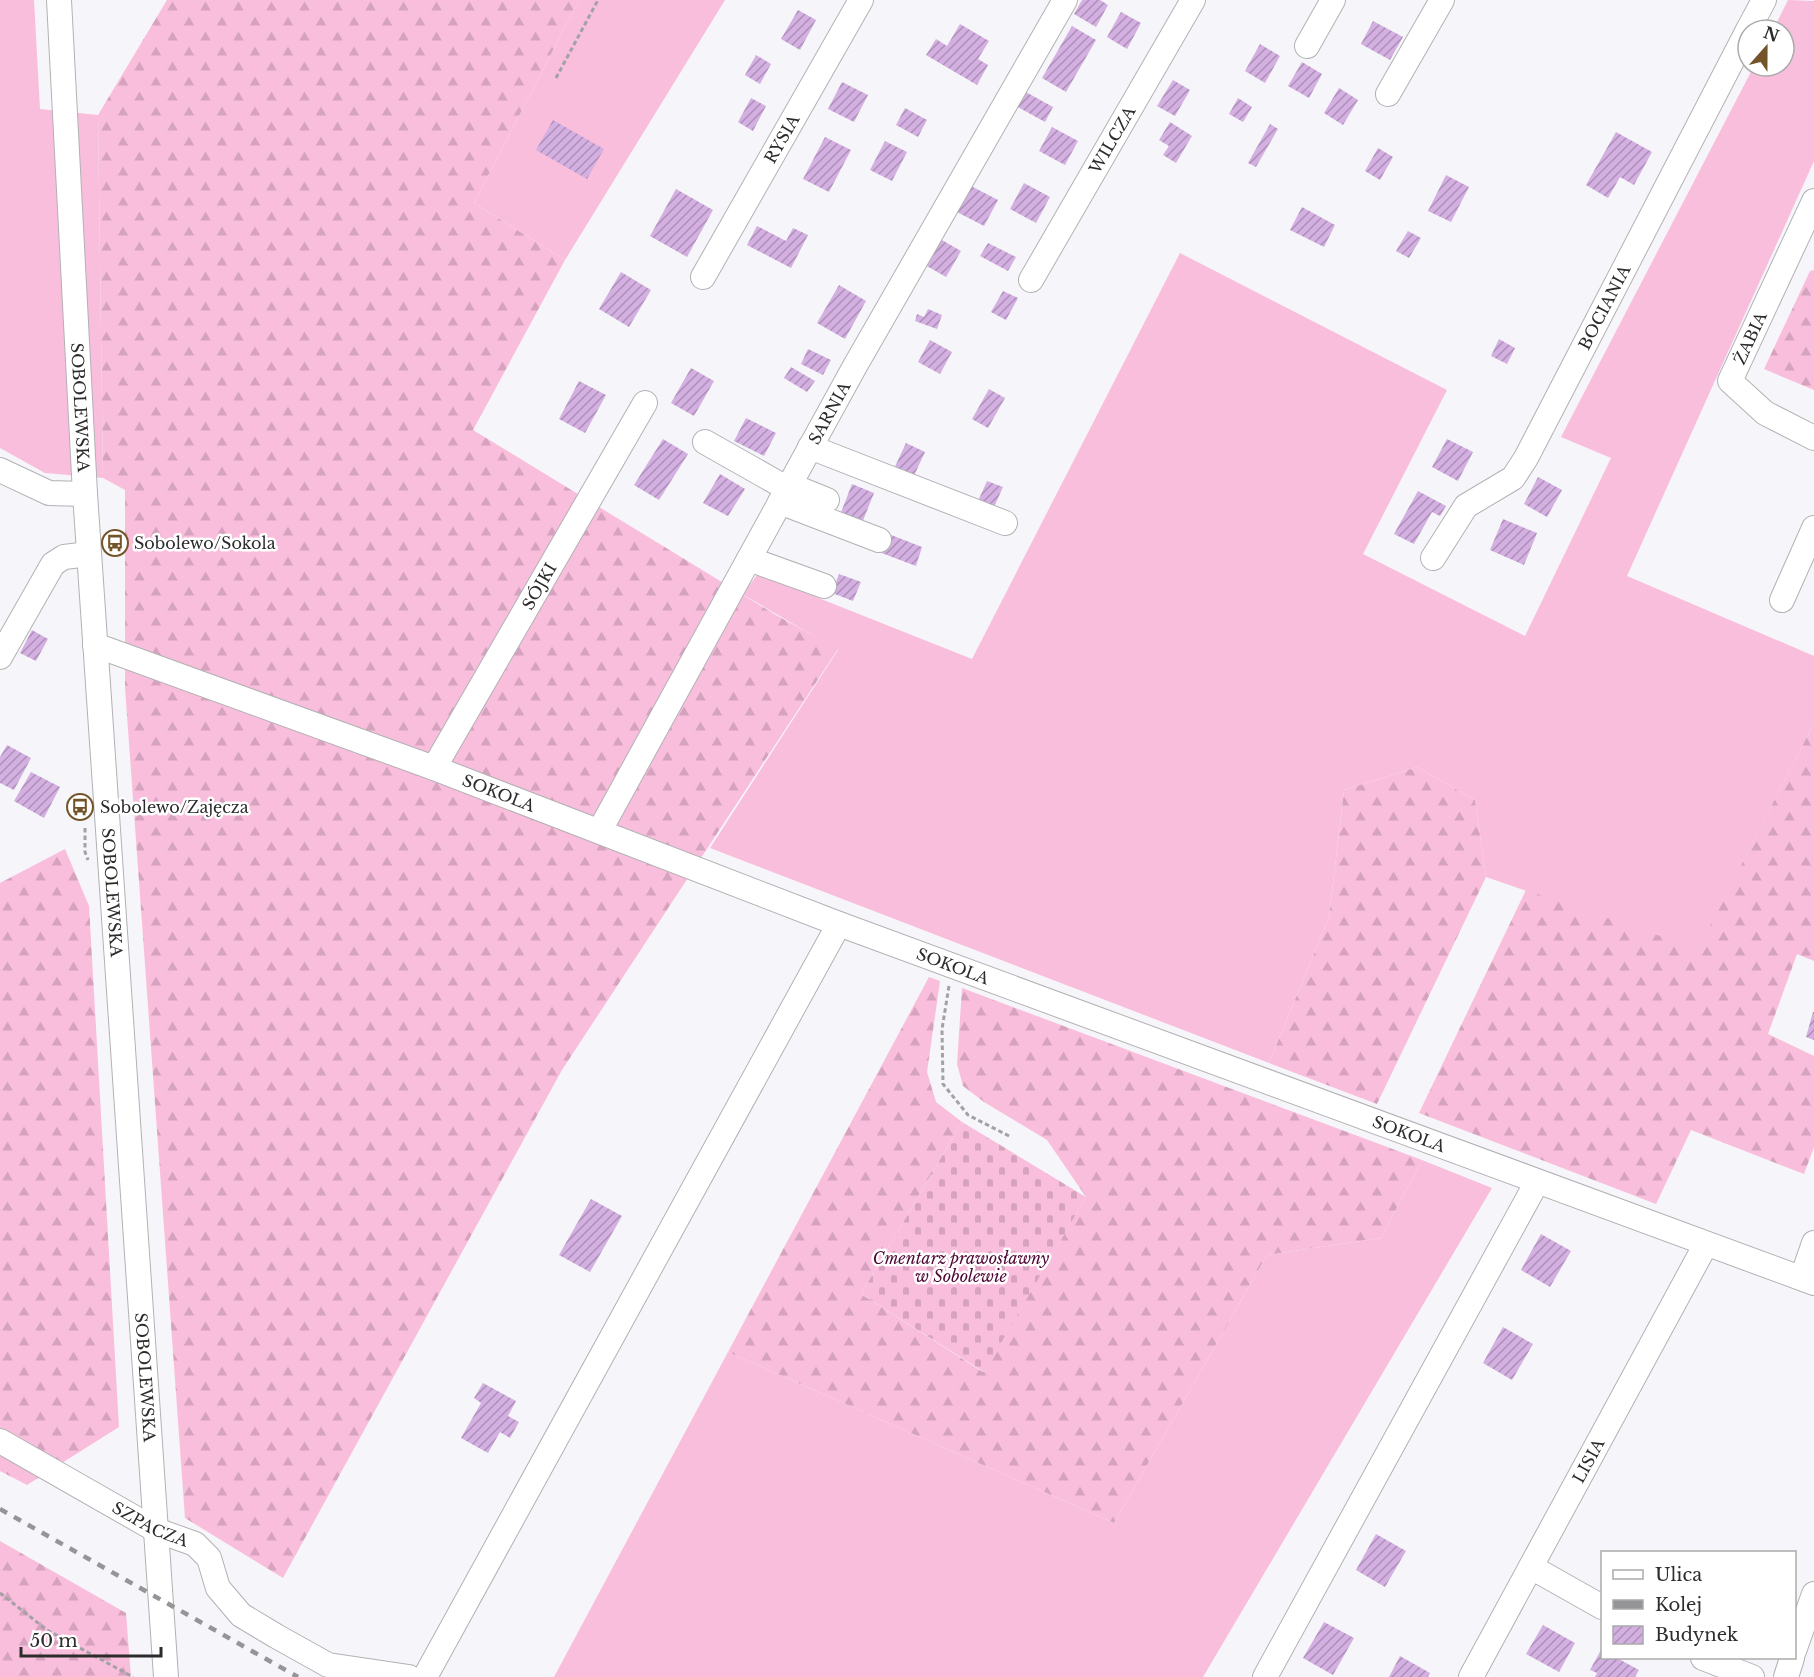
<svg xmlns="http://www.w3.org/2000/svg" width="1814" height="1677" font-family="'Libre Baskerville',serif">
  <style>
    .grass { fill: #fabedd }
    .forest { fill: url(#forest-firs) }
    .cemetery { fill: url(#cemetery-stones) }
    .building { fill: url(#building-hatch) }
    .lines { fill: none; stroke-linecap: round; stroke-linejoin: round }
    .minor-casing { stroke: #b2b2b5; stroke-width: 26 }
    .path { stroke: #a2a1a4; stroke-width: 3; stroke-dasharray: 4.5 3; stroke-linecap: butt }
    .minor { stroke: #fff; stroke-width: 24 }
    .rail { stroke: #959597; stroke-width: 4.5; stroke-dasharray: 8 8; stroke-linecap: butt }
    .labels { text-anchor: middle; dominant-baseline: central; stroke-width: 5; stroke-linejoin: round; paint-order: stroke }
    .street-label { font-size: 16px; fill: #2c2c2d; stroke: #fff }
    .poi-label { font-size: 16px; fill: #2c2c2d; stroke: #fff; text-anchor: start }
    .park-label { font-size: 16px; font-style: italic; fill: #4d0635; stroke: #fff }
  </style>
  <defs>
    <pattern id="forest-firs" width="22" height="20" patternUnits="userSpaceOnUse" patternTransform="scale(1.5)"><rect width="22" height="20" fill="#fabedd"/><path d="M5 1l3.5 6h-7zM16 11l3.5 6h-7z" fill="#d6a3be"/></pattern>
    <pattern id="cemetery-stones" width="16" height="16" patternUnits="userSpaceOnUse" patternTransform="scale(1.5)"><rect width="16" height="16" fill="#fabedd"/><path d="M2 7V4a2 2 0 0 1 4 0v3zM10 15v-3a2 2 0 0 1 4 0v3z" fill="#d6a3be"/></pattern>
    <pattern id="building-hatch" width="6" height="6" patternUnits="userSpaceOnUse" patternTransform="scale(1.5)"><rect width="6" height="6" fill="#d4afe1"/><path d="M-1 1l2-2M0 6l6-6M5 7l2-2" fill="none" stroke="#ac8fb7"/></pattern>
  </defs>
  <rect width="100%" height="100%" fill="#f6f5f9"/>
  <g class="grass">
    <path d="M0,0H34L40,109L98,115L103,478L45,473L0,448Z"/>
    <path d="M579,0H725L565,260L474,203Z"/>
    <path d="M1788,0L1814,1V161L1627,576L1814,656V723L1698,950L1486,877L1475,800L1417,767L1344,790L1329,917L1269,1063L710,848L838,650L742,594L758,574L972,659L1180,253L1447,390L1363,554L1525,636L1611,458L1561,437L1754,66H1784V30H1773Z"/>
    <path d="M1422,1160L1492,1188L1203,1677H554L728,1352L1114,1523L1267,1255L1381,1238Z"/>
  </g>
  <g class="forest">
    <path d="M167,0H579L474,203L565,260L473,430L776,615L838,649L562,1070L283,1578L185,1518L125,688V490L103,478L98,115Z"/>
    <path d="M1814,270V390L1764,369L1810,271Z"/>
    <path d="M1814,723V961L1797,954L1768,1034L1814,1056V1147L1804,1174L1691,1130L1656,1204L1419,1113L1526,890L1698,949Z"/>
    <path d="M1417,767L1475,800L1486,877L1377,1104L1269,1063L1329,917L1344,790Z"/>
    <path d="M65,849L89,906L119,1427L27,1485L0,1471V883Z"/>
    <path d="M929,977L940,981L927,1072L936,1102L962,1122L861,1294L983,1372L1086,1197L1047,1140L984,1102L963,1086L957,1064L962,988L1422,1160L1381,1238L1267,1255L1114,1523L728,1352Z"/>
    <path d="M0,1541L126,1613L131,1677H0Z"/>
  </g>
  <path class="cemetery" d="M962,1122L1086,1197L984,1372L861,1294Z"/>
  <g class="building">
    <path d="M1082,0H1100L1108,5L1096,27L1074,14Z"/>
    <path d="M798,10L816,20L800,50L781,39Z"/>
    <path d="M1121,12L1141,23L1127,49L1107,37Z"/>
    <path d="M1373,21L1403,37L1390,60L1361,44Z"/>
    <path d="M960,24L989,41L978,59L988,65L977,85L926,55L936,39L947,46Z"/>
    <path d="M1072,26L1096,40L1066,92L1042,78Z"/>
    <path d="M1260,44L1280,56L1265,83L1245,71Z"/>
    <path d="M756,55L771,64L760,84L745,75Z"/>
    <path d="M1302,62L1322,74L1309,98L1288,86Z"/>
    <path d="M1173,80L1190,90L1175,116L1157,106Z"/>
    <path d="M842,82L868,95L854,122L828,109Z"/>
    <path d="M1339,88L1358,100L1343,125L1324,113Z"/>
    <path d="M1024,91L1053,107L1045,122L1016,106Z"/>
    <path d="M751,98L766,106L753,131L738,122Z"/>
    <path d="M1238,98L1252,107L1243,122L1229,114Z"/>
    <path d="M905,108L927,120L918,137L896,125Z"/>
    <path d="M553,120L604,149L587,179L536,150Z"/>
    <path d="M1170,122L1192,136L1176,163L1163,155L1169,146L1159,140Z"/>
    <path d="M1270,124L1278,129L1256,167L1248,163Z"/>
    <path d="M1052,127L1078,141L1065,165L1039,151Z"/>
    <path d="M1616,132L1652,152L1634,185L1620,177L1608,198L1586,185Z"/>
    <path d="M825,137L851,150L829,192L803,179Z"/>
    <path d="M885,141L907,152L892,181L870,170Z"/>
    <path d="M1378,148L1393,157L1380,180L1365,171Z"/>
    <path d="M1446,175L1469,187L1451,222L1428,211Z"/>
    <path d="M1024,183L1050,197L1036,223L1010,209Z"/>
    <path d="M971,186L998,200L984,226L957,212Z"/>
    <path d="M676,189L713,210L687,257L650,236Z"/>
    <path d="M1302,207L1335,225L1324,247L1290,230Z"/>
    <path d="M757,226L786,241L793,228L808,235L791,268L747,245Z"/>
    <path d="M1408,231L1421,238L1409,258L1396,251Z"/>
    <path d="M935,236L961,251L946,277L920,262Z"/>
    <path d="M988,243L1016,257L1008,271L980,256Z"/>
    <path d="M621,272L651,290L629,327L599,309Z"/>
    <path d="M839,285L866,301L845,339L817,323Z"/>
    <path d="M1003,291L1018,298L1006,320L991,312Z"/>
    <path d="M928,309L942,315L937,329L915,321L917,314L924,317Z"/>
    <path d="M1499,339L1515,348L1507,364L1491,356Z"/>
    <path d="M930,340L952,352L940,374L918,362Z"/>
    <path d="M808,349L831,360L823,375L801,364Z"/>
    <path d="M791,367L815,381L807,392L784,378Z"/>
    <path d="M691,368L714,381L694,416L671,403Z"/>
    <path d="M579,381L606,395L585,433L559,419Z"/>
    <path d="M989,389L1005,398L988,428L972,419Z"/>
    <path d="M746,418L776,433L764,456L734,441Z"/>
    <path d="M663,439L688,454L659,500L634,485Z"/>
    <path d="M1447,439L1473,452L1458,481L1432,467Z"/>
    <path d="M906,443L925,452L911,482L892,473Z"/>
    <path d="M720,474L745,489L728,516L703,503Z"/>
    <path d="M1538,477L1562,490L1547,517L1524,504Z"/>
    <path d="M987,481L1003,487L991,514L975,508Z"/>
    <path d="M852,484L874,493L862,523L840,515Z"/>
    <path d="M1418,491L1446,506L1440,516L1432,512L1414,544L1394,534Z"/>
    <path d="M1503,519L1537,533L1524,565L1490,550Z"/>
    <path d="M886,533L922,547L916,566L879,552Z"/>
    <path d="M839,574L861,582L853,601L832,593Z"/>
    <path d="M32,630L48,639L36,661L20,653Z"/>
    <path d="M7,745L31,758L14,790L0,783V757Z"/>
    <path d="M31,772L60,787L44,818L14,801Z"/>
    <path d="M1813,1012H1814V1040L1806,1037Z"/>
    <path d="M591,1199L622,1216L590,1272L559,1255Z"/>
    <path d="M1541,1234L1571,1251L1550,1287L1521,1270Z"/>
    <path d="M1503,1327L1533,1344L1512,1380L1483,1363Z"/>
    <path d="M483,1383L516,1401L508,1416L519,1422L510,1438L500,1432L488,1453L461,1438L481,1403L474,1398Z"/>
    <path d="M1376,1534L1406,1551L1385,1587L1356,1570Z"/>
    <path d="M1324,1622L1354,1638L1333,1675L1303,1658Z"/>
    <path d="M1543,1625L1575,1643L1559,1672L1526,1654Z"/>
    <path d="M1602,1648V1658H1617L1639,1670L1635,1677H1595L1597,1673L1590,1670Z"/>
    <path d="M1400,1656L1430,1673L1428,1677H1389Z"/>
  </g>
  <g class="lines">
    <defs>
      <g id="minor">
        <path id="s1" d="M59,0L85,494L166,1677"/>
        <path d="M1748,30L1764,0"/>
        <path d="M1307,46L1333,0"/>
        <path d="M1388,94L1442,0"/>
        <path d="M1814,201L1730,381L1765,413L1814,438"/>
        <path id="s2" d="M703,277L861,0"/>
        <path id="s3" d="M1031,280L1193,0"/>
        <path d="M705,442L788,489"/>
        <path d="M810,447L1005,523"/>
        <path d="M0,470L49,493L85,494"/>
        <path d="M790,485L827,500"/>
        <path d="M780,502L879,540"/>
        <path id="s4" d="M1433,558L1466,506L1513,478L1526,458L1748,30"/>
        <path d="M749,559L824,586"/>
        <path d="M1782,600L1814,528"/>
        <path id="s5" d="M95,645L434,768L839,924L1814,1283"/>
        <path d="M0,657L53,564L64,557L89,554"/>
        <path id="s6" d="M434,768L645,403"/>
        <path id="s7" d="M600,830L855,366L1065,0"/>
        <path d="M1802,1278L1814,1243"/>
        <path id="s8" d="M0,1441L156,1530L195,1544L209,1558L218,1588L241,1615L276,1636L328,1665L409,1677"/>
        <path d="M1531,1567L1602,1607"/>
        <path d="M1794,1651L1814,1594"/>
        <path d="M1703,1658L1752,1677"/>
        <path d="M425,1677L839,924"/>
        <path d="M1265,1677L1537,1182"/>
        <path id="s9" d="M1471,1677L1706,1244"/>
        <path d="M1786,1677L1792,1658"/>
      </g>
    </defs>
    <use href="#minor" class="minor-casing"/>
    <g class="path">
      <path d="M556,78L598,0"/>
      <path d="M85,828V852L88,860"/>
      <path d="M949,986L942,1029L943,1084L968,1115L1011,1137"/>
      <path d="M0,1593L47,1630L133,1677"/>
    </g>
    <use href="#minor" class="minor"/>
    <path class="rail" d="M0,1509L298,1677"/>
  </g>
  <defs>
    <symbol id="bus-ring" viewBox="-11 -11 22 22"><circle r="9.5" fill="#fff" stroke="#735429" stroke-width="1.5"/><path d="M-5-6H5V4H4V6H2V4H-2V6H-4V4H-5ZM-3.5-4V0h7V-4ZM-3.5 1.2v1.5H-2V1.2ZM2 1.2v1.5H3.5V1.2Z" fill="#735429"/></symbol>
  </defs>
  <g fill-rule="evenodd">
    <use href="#bus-ring" x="100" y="528" width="30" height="30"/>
    <use href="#bus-ring" x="65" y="792" width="30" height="30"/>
  </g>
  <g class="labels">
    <g class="street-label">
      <text stroke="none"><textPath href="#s2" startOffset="159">RYSIA</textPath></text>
      <text stroke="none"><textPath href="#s3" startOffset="162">WILCZA</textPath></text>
      <text stroke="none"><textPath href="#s4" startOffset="310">BOCIANIA</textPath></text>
      <text transform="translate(1750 338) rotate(-65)">ŻABIA</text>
      <text stroke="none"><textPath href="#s1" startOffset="408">SOBOLEWSKA</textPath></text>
      <text stroke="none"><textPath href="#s7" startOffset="476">SARNIA</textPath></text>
      <text stroke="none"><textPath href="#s6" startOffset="210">SÓJKI</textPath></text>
      <text stroke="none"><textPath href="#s5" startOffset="430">SOKOLA</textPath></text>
      <text stroke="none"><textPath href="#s1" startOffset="894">SOBOLEWSKA</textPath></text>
      <text stroke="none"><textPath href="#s5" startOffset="916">SOKOLA</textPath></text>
      <text stroke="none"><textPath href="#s5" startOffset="1402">SOKOLA</textPath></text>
      <text stroke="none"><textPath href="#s1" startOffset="1380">SOBOLEWSKA</textPath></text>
      <text stroke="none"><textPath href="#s9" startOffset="246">LISIA</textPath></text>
      <text stroke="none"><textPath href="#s8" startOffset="172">SZPACZA</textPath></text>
    </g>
    <g class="poi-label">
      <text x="134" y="543">Sobolewo/Sokola</text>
      <text x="100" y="807">Sobolewo/Zajęcza</text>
    </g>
    <g class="park-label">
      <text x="961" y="1258">Cmentarz prawosławny<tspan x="961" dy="18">w Sobolewie</tspan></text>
    </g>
  </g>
  <rect x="1601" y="1551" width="195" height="108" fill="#ffffff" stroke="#ababab" stroke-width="1.5"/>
  <rect x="1613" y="1570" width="30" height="9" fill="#ffffff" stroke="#ababab" stroke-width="1.5"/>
  <text x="1655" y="1581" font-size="18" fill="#2c2c2d">Ulica</text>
  <rect x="1613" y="1600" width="30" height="9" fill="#959597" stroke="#ababab" stroke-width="1.5"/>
  <text x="1655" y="1611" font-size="18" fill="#2c2c2d">Kolej</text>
  <rect x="1613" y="1626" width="30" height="18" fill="url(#building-hatch)" stroke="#ababab" stroke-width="1.5"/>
  <text x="1655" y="1641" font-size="18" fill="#2c2c2d">Budynek</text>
  <g transform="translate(1766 48) rotate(21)"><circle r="28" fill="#ffffff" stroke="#ababab" stroke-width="1.5"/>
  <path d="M0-4.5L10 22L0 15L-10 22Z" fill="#735429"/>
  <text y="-9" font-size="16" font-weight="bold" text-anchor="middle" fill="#2c2c2d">N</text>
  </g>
  <path d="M21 1647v9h140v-9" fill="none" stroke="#2c2c2d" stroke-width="3"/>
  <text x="30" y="1647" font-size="18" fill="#2c2c2d" stroke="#ffffff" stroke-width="4.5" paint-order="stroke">50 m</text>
</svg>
